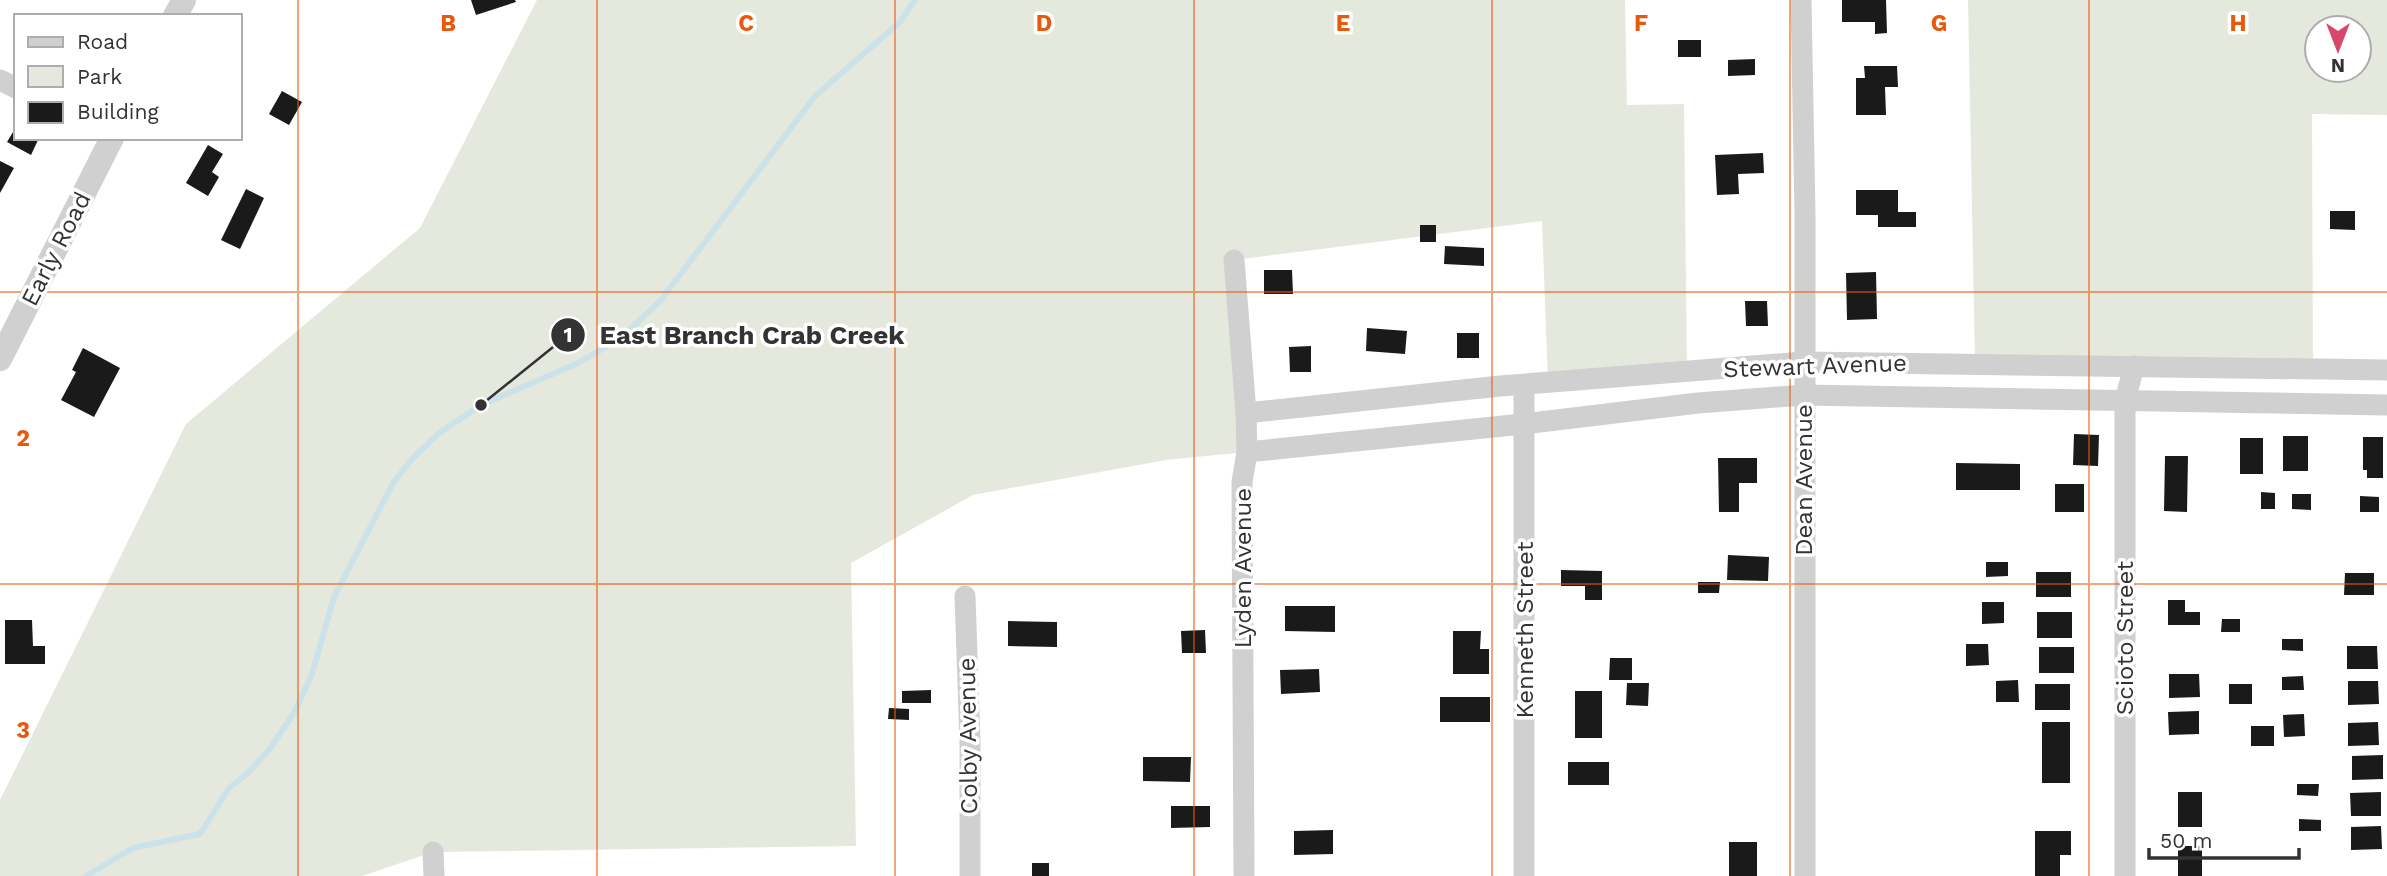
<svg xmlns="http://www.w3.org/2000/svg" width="2387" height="876" viewBox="0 0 2387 876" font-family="'Work Sans',sans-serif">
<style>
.green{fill:#e5e9dd;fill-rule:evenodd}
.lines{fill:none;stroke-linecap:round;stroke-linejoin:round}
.stream{stroke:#cbe2e8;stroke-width:6}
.building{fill:#1a1a1a}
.minor{stroke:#d0d0d0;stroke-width:21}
.tertiary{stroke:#d0d0d0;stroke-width:24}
.grid{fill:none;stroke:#e8590c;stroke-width:2;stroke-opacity:0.55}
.labels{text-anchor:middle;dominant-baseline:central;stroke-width:7;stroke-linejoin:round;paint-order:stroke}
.street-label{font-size:24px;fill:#333;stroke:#fff}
.grid-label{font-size:23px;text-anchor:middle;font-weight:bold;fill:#e8590c;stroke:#fff;stroke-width:7;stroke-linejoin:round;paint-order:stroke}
.leader{fill:none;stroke:#333;stroke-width:2.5}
.callout-dot{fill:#333;stroke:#fff;stroke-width:2.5}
.mark-label{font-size:21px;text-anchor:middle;font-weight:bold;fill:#fff}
.callout-label{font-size:26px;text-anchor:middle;font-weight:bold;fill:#333;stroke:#fff;stroke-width:7;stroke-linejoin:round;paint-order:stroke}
</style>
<rect width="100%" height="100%" fill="#fff"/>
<g class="green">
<polygon points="537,0 1625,0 1627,105 1684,104 1687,371 1548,383 1542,221 1235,260 1247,452 1166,460 973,495 851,563 856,846 433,852 362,876 0,876 0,800 186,424 420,228"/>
<path d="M1968 0H2387V115L2312 114 2313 369 1975 364ZM2317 28H2359V70H2317Z"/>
</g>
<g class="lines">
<polyline class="stream" points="86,876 133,848 200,834 229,788 247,774 269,750 295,711 312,674 334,597 393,483 412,459 439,433 481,405 576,364 620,339 661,300 815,96 900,22 915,0"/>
</g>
<g class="building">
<polygon points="471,0 515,0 516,2 476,15"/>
<polygon points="1842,0 1886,0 1887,33 1875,34 1875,22 1842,22"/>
<rect x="1678" y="40" width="23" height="17"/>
<polygon points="1755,59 1755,75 1728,76 1728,60"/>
<polygon points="1864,66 1897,66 1898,87 1885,87 1886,115 1856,115 1856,78 1865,78"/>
<polygon points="282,91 302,102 289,125 269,114"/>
<polygon points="16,127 16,138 39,138 31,155 7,142"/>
<polygon points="208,145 223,154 212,172 219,177 208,196 186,183"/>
<polygon points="1763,153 1764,173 1738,174 1739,194 1717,195 1715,155"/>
<polygon points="0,161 14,168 0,193"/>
<polygon points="246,189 264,198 240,249 221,240"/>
<polygon points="1856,190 1898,190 1898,212 1916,212 1916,227 1878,227 1878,215 1856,215"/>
<polygon points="2330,211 2355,211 2355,230 2330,229"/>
<rect x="1420" y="225" width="16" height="17"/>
<polygon points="1445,246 1484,248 1484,266 1444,264"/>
<polygon points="1264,270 1292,270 1293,294 1264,294"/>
<polygon points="1876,272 1877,319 1847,320 1846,273"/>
<polygon points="1745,301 1767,301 1768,326 1746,326"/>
<polygon points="1367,328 1407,331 1405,354 1366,351"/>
<rect x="1457" y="333" width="22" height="25"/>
<polygon points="1311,346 1311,372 1290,372 1289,347"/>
<polygon points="83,348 120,368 94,417 61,400 76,372 72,370"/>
<polygon points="2074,434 2099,435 2098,466 2073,465"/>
<rect x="2283" y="436" width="25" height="35"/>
<polygon points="2363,437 2383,437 2383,478 2367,478 2367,470 2363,470"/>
<rect x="2240" y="438" width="23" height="36"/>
<polygon points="2165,456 2188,456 2187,512 2164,511"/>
<polygon points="1718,458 1757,458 1757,483 1739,483 1739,512 1719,512"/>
<polygon points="1956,463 2020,464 2020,490 1956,490"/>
<rect x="2055" y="484" width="29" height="28"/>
<polygon points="2261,492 2275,493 2275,509 2261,509"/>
<polygon points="2292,494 2311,494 2311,510 2292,509"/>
<polygon points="2360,496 2379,497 2379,512 2360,512"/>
<polygon points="1728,555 1769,557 1768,581 1727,580"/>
<polygon points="1986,562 2008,562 2008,576 1986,577"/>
<polygon points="1561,570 1602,571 1602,600 1585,600 1585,586 1561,586"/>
<rect x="2036" y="572" width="35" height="25"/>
<polygon points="2345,573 2374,573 2374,595 2344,595"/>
<polygon points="1698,582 1720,582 1719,593 1698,593"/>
<polygon points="2168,600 2185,600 2185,612 2200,612 2200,625 2168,625"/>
<polygon points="1982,602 2004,602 2004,623 1982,624"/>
<polygon points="1285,606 1335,606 1335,632 1285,631"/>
<rect x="2037" y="612" width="35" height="26"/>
<polygon points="2222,619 2240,619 2240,632 2221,632"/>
<polygon points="5,620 32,620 33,646 45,646 45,664 5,664"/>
<polygon points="1008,621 1057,622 1057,647 1008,646"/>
<polygon points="1205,630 1206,653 1182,653 1181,631"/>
<polygon points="1453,631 1481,631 1480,649 1489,649 1489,674 1453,674"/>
<polygon points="2282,639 2303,639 2303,651 2282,650"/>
<polygon points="1966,644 1988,644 1989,665 1966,666"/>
<polygon points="2347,646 2377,646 2378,669 2347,669"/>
<rect x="2039" y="647" width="35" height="26"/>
<polygon points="1610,658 1632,658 1632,680 1609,680"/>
<polygon points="1319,669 1320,692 1281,694 1280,670"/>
<polygon points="2169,674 2199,674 2200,697 2169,698"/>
<polygon points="2303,676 2304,690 2282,690 2282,677"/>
<polygon points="2018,680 2019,702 1996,702 1996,681"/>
<polygon points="2348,681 2378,681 2379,704 2348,705"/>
<polygon points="1627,683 1649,683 1648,706 1626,705"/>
<rect x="2035" y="684" width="35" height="26"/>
<rect x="2229" y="684" width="23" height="20"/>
<polygon points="931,690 931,703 902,703 902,691"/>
<rect x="1575" y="691" width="27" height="47"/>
<rect x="1440" y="697" width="50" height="25"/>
<polygon points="889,708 909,709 909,720 888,719"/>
<polygon points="2199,711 2199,734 2169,735 2168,712"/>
<polygon points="2304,714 2305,736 2284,737 2283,715"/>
<rect x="2042" y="722" width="28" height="61"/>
<polygon points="2378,722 2379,745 2348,746 2348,723"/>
<rect x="2251" y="726" width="23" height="20"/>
<polygon points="2383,755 2383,779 2352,780 2352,756"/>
<polygon points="1143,757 1191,757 1190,782 1143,781"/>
<rect x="1568" y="762" width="41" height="23"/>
<polygon points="2297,784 2319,784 2318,796 2297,795"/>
<rect x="2178" y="792" width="24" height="35"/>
<polygon points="2381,792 2381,816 2351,816 2350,793"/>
<polygon points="1171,806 1210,806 1210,827 1171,828"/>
<polygon points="2299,819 2321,820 2321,831 2299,831"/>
<polygon points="2381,826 2382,849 2351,850 2351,827"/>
<polygon points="1333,830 1333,854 1294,855 1294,831"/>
<polygon points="2035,831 2071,831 2071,855 2060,855 2060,876 2035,876"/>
<rect x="1729" y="842" width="28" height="34"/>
<rect x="2178" y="846" width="24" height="30"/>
<rect x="1032" y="863" width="17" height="13"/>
</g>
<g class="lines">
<g class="minor">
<polyline points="1801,0 1805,215 1805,876"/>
<polyline points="0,80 16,88"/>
<polyline points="1234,260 1246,413 1247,452 1242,482 1244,876"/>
<polyline points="1524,385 1524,876"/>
<polyline points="1246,413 1500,386 1804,362 2387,370"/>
<polyline points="1247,452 1523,424 1698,403 1804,395 2387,405"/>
<polyline points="965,596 970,742 970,876"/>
<polyline points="433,852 434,876"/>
<polyline points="2125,876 2125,401 2134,366"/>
</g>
<g class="tertiary">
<polyline points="175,16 184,0"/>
<polyline points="0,359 112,138"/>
</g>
</g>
<path class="grid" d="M298 0V876M597 0V876M895 0V876M1194 0V876M1492 0V876M1790 0V876M2089 0V876M0 292H2387M0 584H2387"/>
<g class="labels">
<g class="street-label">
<text transform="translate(56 249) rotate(-63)">Early Road</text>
<text transform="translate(1815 366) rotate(-2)">Stewart Avenue</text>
<text transform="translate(1804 480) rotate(-90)">Dean Avenue</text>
<text transform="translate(1243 568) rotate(-90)">Lyden Avenue</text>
<text transform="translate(1525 630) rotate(-90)">Kenneth Street</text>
<text transform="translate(2125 638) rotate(-90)">Scioto Street</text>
<text transform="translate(968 736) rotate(-91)">Colby Avenue</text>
</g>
</g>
<g class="grid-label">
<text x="448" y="31">B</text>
<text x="746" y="31">C</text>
<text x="1044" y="31">D</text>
<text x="1343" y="31">E</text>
<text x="1641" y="31">F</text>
<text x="1939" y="31">G</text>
<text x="2238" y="31">H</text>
<text x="23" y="446">2</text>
<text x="23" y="738">3</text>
</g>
<path class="leader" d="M481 405L568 335"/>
<g class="callout-dot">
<circle cx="481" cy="405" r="7"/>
<circle cx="568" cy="335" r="18"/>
</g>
<g class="mark-label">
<text x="568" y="342">1</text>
</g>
<g class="callout-label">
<text x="752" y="344">East Branch Crab Creek</text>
</g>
<rect x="14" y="14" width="228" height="126" fill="#ffffff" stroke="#adadad" stroke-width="2"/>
<rect x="28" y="37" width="35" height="10" fill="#d0d0d0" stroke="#adadad" stroke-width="2"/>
<text x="77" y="49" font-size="21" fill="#333333">Road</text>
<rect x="28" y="66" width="35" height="21" fill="#e5e9dd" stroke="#adadad" stroke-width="2"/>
<text x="77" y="84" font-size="21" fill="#333333">Park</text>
<rect x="28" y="102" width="35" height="21" fill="#1a1a1a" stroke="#adadad" stroke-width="2"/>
<text x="77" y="119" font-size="21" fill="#333333">Building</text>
<g transform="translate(2338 49) rotate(180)"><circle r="33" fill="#ffffff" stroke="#adadad" stroke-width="2"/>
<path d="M0-5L12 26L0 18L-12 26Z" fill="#d9466c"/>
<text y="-10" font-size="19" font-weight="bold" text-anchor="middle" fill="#333333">N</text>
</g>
<path d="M2149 848v10h150v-10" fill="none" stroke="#333333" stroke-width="3.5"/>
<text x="2160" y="848" font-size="21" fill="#333333" stroke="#ffffff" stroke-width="5" paint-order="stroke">50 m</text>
</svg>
